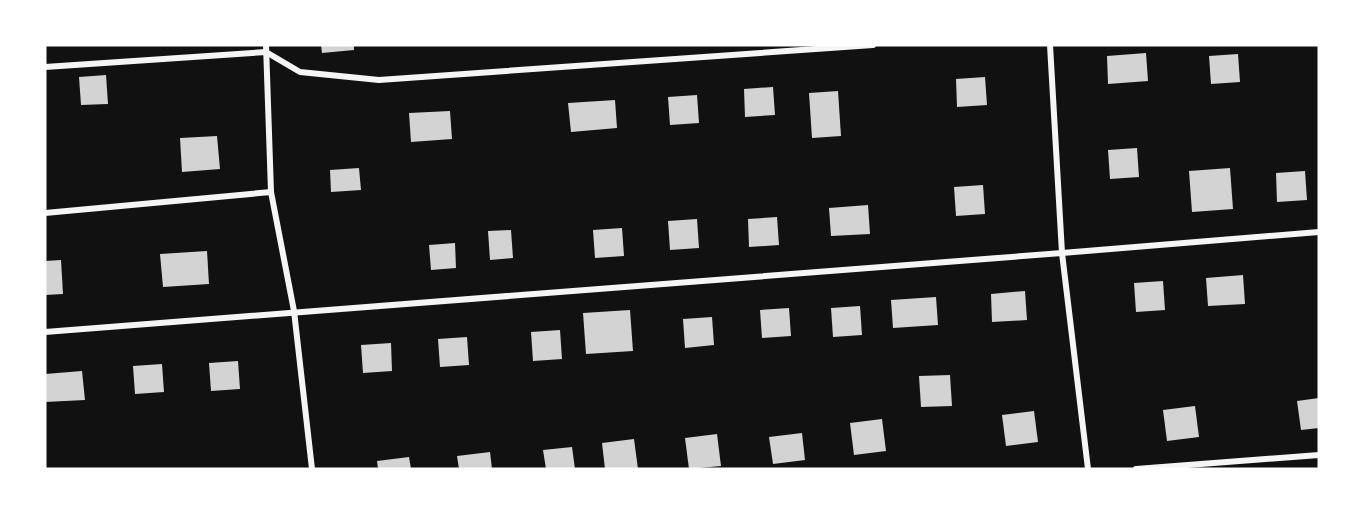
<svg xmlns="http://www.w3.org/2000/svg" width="1364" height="514" viewBox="0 0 1364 514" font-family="'Nunito Sans',sans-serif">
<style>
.building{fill:#d3d3d3}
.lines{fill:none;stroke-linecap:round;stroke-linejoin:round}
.minor{stroke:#f5f5f5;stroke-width:6}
</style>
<rect width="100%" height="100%" fill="#111"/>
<g class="building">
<polygon points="321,45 354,45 354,50 322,53"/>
<polygon points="1146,53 1148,81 1108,84 1107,56"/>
<polygon points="1238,54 1240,82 1211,84 1209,56"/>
<polygon points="106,75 108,104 81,105 79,77"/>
<polygon points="985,77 987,105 957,107 956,79"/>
<polygon points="773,87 775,115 745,117 744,89"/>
<polygon points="838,91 841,136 812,138 809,93"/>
<polygon points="697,95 699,123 670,125 668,97"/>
<polygon points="615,100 617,128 571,132 568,103"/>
<polygon points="450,111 452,139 411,142 409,113"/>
<polygon points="217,136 220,169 182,172 180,138"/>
<polygon points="1137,148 1139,177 1110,179 1108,150"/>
<polygon points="359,168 361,190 331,192 330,170"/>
<polygon points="1230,168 1233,209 1192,212 1189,171"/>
<polygon points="1305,171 1307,200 1277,202 1276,173"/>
<polygon points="983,185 985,214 956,216 954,187"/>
<polygon points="868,205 870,234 831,236 829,208"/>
<polygon points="777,217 779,245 749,247 748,219"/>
<polygon points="697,219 699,248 670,250 668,221"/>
<polygon points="622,228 624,256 595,258 593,230"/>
<polygon points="511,230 513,258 490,260 488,231"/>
<polygon points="455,243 456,268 431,270 429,245"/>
<polygon points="207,251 209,284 163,287 160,254"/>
<polygon points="61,260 63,294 45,295 45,261"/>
<polygon points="1243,275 1245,304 1208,306 1206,278"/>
<polygon points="1163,281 1165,310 1136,312 1134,283"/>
<polygon points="1025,291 1027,320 992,322 991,294"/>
<polygon points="936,297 938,325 893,328 891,300"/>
<polygon points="860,306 862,335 833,337 831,308"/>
<polygon points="789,308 791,336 762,338 760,310"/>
<polygon points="630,310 633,351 586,354 583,313"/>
<polygon points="712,317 714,345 685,348 683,319"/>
<polygon points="560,330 562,359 533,361 531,332"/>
<polygon points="467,337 469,365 440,367 438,339"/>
<polygon points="391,343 392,371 363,373 361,345"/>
<polygon points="238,361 240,389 211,391 209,363"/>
<polygon points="162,364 164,392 135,394 133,366"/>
<polygon points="82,371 85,400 45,402 45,374"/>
<polygon points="950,375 952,406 921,407 919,376"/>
<polygon points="1319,398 1319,428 1301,430 1297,401"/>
<polygon points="1195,406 1199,437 1167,441 1163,410"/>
<polygon points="1034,411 1038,442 1006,446 1002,415"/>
<polygon points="882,419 886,451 854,455 850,423"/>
<polygon points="802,433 805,460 773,464 769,437"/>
<polygon points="717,434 721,466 689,469 685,438"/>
<polygon points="634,439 638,469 605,469 602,443"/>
<polygon points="572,447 575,469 546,469 543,450"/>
<polygon points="490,452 492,469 459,469 457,456"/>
<polygon points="409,457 411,469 378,469 377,461"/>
</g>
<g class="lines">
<g class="minor">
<polyline points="266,45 271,192 294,311 312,469"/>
<polyline points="1050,45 1062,253 1088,469"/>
<polyline points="45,67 266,52 300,72 379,80 873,45"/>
<polyline points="45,213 271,192"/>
<polyline points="45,332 1062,253 1319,232"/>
<polyline points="1136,469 1319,455"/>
</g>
</g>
<rect width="1364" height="514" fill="none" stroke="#ffffff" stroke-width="93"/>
</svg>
